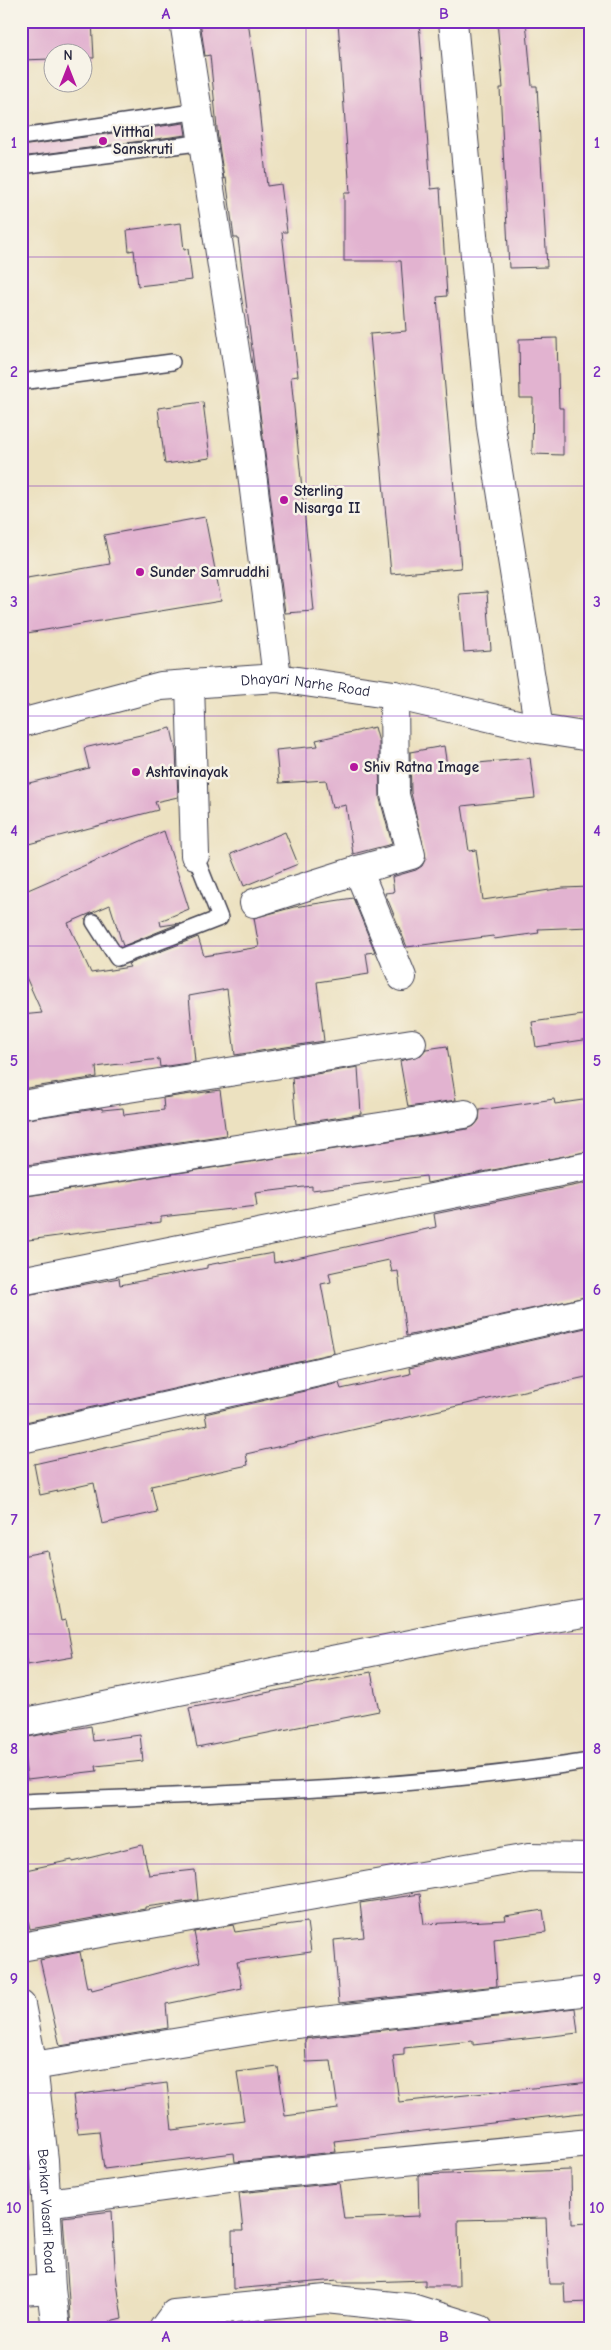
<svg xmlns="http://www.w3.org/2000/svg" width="611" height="2350" viewBox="0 0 611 2350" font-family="'Comic Neue',sans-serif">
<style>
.building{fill:#e2b3d0}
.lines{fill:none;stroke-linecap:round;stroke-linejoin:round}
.service-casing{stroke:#403f4f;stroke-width:18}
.minor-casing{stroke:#403f4f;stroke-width:30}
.tertiary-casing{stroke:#403f4f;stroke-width:30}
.service{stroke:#fff;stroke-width:15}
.minor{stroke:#fff;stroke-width:28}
.tertiary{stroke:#fff;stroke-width:28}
.grid{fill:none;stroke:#7b2cbf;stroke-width:1;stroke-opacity:0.55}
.poi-dot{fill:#b5179e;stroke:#f7f3e8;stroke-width:2}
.labels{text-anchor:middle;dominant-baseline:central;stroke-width:5;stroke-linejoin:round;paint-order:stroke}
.poi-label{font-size:15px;font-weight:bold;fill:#22223b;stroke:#f7f3e8;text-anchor:start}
.street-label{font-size:15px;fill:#22223b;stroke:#f7f3e8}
.neatline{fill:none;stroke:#7b2cbf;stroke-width:2}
.grid-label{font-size:16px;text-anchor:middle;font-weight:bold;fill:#7b2cbf}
</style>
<rect width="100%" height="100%" fill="#f7f3e8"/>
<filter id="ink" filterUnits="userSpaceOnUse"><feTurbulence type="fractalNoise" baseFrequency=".02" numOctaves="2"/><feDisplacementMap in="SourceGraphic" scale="10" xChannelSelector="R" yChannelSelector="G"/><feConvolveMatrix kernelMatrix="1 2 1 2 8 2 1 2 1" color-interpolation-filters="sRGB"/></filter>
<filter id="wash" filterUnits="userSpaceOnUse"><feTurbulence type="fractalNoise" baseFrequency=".0096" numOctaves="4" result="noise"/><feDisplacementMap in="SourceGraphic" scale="20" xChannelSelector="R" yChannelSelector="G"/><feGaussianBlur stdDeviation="1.12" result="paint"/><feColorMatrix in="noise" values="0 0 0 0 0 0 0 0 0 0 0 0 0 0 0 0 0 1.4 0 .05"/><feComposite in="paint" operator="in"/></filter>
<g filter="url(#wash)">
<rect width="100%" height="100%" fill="#ece1c0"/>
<g id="blocks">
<g class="building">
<polygon points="21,21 92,21 94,58 82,58 82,52 52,52 52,59 21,60"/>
<polygon points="200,21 248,21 256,79 267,186 281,184 287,232 282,232 298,376 291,377 314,611 285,613 238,238 234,238 226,178 224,179 218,139 210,55 205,56"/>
<polygon points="338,21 419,21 431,189 440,188 447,296 437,297 461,568 391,574 370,334 406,331 401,261 344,261 344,193 350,193"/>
<polygon points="497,21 526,21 532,86 537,86 547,267 509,268 500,88 503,88"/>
<polygon points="184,123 186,135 21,157 21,146"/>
<polygon points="181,223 184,250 188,249 192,280 138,286 134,250 129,251 127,230"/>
<polygon points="557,338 559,408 563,408 563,455 532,454 533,398 520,398 519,339"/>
<polygon points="203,402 210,458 165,464 158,408"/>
<polygon points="205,517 221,601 21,634 21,579 110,564 104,535"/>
<polygon points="487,592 491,650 464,652 459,594"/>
<polygon points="375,727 379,742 380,799 392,844 353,854 346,805 332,808 326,780 279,783 276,750 318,746 316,740"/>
<polygon points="171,728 176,751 178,797 155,802 158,810 21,846 21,785 89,768 84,748"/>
<polygon points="444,746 447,766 530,758 535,798 462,806 469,851 476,850 483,900 563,888 590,887 590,927 538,929 539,933 494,939 493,936 407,947 385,893 394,892 392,877 416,870 422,866 426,858 411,793 410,752"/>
<polygon points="164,831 189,909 160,921 161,926 180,923 123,946 110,905 68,923 91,973 130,967 128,964 198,937 204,956 259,947 254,918 294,907 353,898 375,952 366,953 369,974 317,982 324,1041 235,1055 227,989 189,996 195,1062 160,1067 159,1059 96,1067 97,1077 21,1089 21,1015 42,1013 21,966 21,893"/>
<polygon points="285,832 298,864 244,886 231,854"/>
<polygon points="590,1014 590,1039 536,1047 532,1022"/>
<polygon points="447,1046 456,1100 408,1107 400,1061 421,1055 426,1049"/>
<polygon points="358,1067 361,1114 296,1124 292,1078"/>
<polygon points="220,1090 226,1135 21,1166 21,1120 102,1108 102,1110 123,1108 124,1115 164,1110 163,1098"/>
<polygon points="554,1099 555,1104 590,1099 590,1151 427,1183 426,1176 312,1190 312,1186 255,1193 257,1206 161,1217 161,1222 21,1241 21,1197 467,1129 474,1126 479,1120 480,1110"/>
<polygon points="587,1183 590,1200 590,1296 406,1336 398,1271 392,1272 389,1260 329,1273 331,1282 321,1284 334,1353 21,1423 21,1296 119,1278 120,1285 207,1268 207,1265 273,1253 274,1263 436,1227 434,1214"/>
<polygon points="590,1327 590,1376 246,1454 248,1465 151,1486 157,1512 102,1524 94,1483 40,1495 34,1464 207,1425 205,1414 339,1383 341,1389 410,1374 409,1368"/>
<polygon points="48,1551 61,1621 66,1620 73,1657 27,1665 21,1634 21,1556"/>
<polygon points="371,1672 379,1711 197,1747 189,1708"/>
<polygon points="91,1726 93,1741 140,1735 143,1761 96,1766 97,1771 27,1779 22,1738"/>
<polygon points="142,1845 149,1875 195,1870 198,1900 145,1907 145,1909 30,1929 21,1888 21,1871 72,1860 72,1862"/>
<polygon points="420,1894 424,1924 506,1920 505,1916 543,1910 546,1932 494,1939 497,1986 339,2003 334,1940 364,1937 360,1903"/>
<polygon points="307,1922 311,1952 237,1962 242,1988 166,2004 168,2028 60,2046 40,1960 80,1952 87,1988 91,1987 92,1990 200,1962 194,1932 233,1925 235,1932"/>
<polygon points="575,2008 578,2033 473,2045 473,2041 404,2048 404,2055 393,2056 399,2102 590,2082 590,2112 334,2141 336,2152 235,2162 234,2153 104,2169 99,2131 78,2133 73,2095 167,2083 172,2130 244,2121 237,2072 278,2067 285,2116 338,2109 331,2061 306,2062 305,2039"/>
<polygon points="571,2170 572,2224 590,2223 590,2302 565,2303 564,2284 549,2284 546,2218 458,2220 459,2286 425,2286 425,2280 367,2282 338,2282 338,2280 233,2289 232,2231 243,2231 239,2193 339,2183 344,2219 419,2216 418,2175"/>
<polygon points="112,2211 115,2267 122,2319 81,2329 71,2329 63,2217"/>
</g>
</g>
</g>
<g filter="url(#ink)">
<use href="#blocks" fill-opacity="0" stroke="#403f4f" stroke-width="1"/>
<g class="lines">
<defs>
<g id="service">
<polyline points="21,137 200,111"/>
<polyline points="21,166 205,142"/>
<polyline points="21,382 172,362"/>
<polyline points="94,922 117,958 220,918 195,855"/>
<path d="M21 1802C211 1794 402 1791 590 1761"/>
</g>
<g id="minor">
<polyline points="184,21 244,408 277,678"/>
<polyline points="453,21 491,427 539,729"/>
<polyline points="190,684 195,855"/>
<polyline points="394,695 395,795 411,855 358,870 402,977"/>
<polyline points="254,903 358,870"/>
<polyline points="21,1105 412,1043"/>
<polyline points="21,1182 465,1114"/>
<polyline points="21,1281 590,1166"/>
<polyline points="21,1439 590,1311"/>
<polyline points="21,1723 460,1634 590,1612"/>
<polyline points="21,1947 529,1857 590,1858"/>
<polyline points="21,2068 278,2026 590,1991"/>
<polyline points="47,2203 230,2178 590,2143"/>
<polyline points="21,2291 51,2289"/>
<polyline points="163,2329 174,2314 326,2299 412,2308 479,2329"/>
</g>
<g id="tertiary">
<path id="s1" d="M21 723 161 686 277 678 394 695 539 729 590 737"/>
<path id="s2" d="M21 2005 33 2066 44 2160 51 2289 56 2329"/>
</g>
</defs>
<use href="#service" class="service-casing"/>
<use href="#minor" class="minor-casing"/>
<use href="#tertiary" class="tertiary-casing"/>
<use href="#service" class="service"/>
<use href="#minor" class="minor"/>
<use href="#tertiary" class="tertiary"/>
</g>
</g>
<path class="grid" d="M306 21V2329M21 257H590M21 486H590M21 716H590M21 946H590M21 1175H590M21 1404H590M21 1634H590M21 1864H590M21 2093H590"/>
<g class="poi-dot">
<circle cx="103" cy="141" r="5"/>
<circle cx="284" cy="500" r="5"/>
<circle cx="140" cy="572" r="5"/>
<circle cx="354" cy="767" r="5"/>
<circle cx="136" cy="772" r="5"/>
</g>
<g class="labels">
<g class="poi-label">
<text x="113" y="132">Vitthal<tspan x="113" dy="17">Sanskruti</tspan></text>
<text x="294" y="491">Sterling<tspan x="294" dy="17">Nisarga II</tspan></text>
<text x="150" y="572">Sunder Samruddhi</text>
<text x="364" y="767">Shiv Ratna Image</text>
<text x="146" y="772">Ashtavinayak</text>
</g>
<g class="street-label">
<text stroke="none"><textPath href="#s1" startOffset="290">Dhayari Narhe Road</textPath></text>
<text stroke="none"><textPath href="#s2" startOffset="208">Benkar Vasati Road</textPath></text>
</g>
</g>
<rect width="611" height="2350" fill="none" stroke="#f7f3e8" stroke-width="55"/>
<g transform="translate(68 68)"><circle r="24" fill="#f7f3e8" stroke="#a29fa3"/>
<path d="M0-4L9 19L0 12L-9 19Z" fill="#b5179e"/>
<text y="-8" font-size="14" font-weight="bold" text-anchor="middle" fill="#22223b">N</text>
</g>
<rect x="28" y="28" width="556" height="2294" class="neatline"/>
<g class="grid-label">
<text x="166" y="19">A</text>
<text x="444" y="19">B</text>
<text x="14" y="148">1</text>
<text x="597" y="148">1</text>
<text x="14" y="377">2</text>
<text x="597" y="377">2</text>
<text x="14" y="607">3</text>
<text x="597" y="607">3</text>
<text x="14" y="836">4</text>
<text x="597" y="836">4</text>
<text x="14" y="1066">5</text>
<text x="597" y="1066">5</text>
<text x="14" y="1295">6</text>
<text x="597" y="1295">6</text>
<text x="14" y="1525">7</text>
<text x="597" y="1525">7</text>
<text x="14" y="1754">8</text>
<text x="597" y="1754">8</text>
<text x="14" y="1984">9</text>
<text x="597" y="1984">9</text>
<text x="14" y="2213">10</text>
<text x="597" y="2213">10</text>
<text x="166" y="2342">A</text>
<text x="444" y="2342">B</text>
</g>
</svg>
